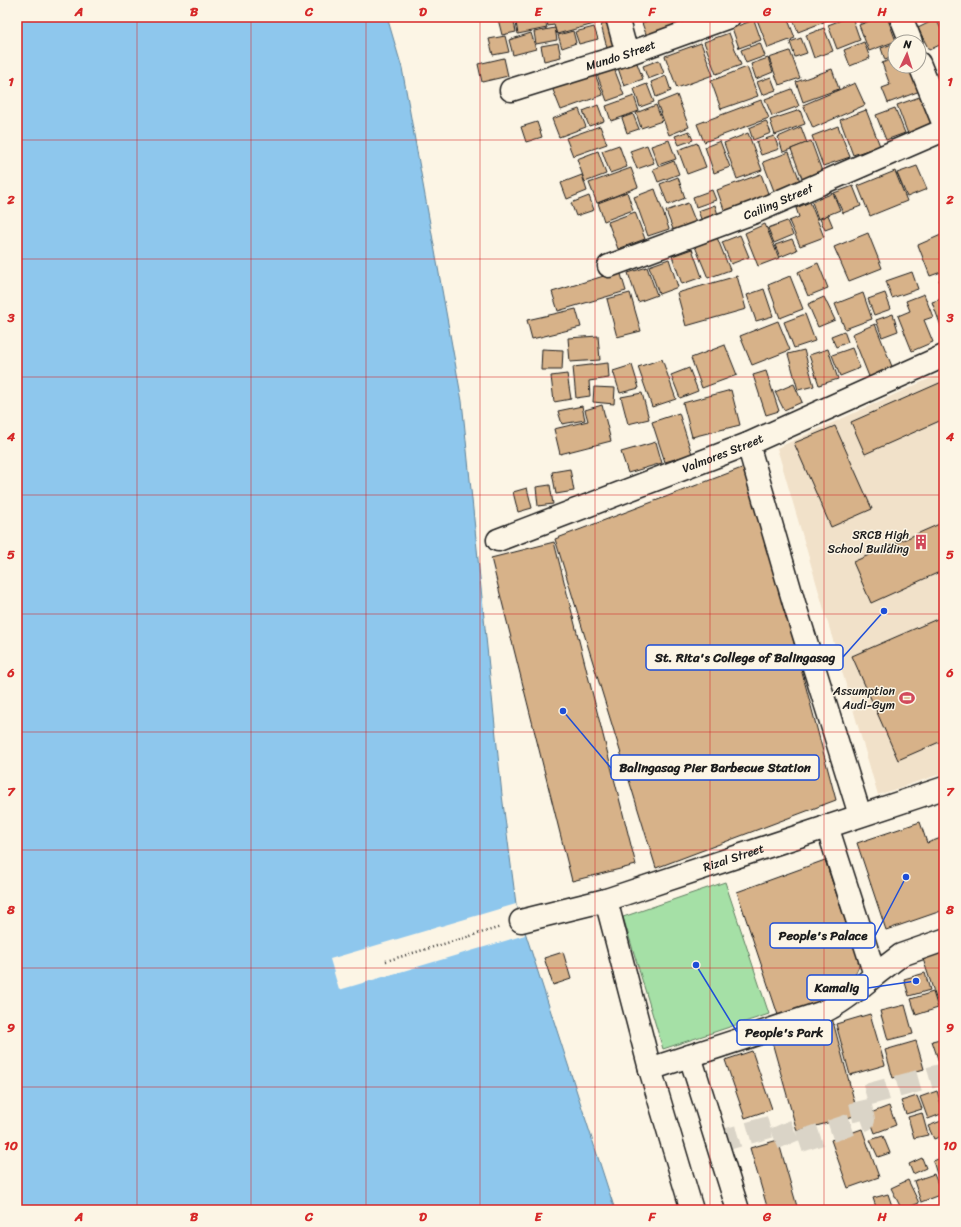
<svg xmlns="http://www.w3.org/2000/svg" width="961" height="1227" viewBox="0 0 961 1227" font-family="Sriracha,sans-serif">
<style>
.built{fill:#f1e1c9}
.green{fill:#a5e0a6;stroke:#607e61}
.water{fill:#8ec7ed;stroke:#608399}
.pier{fill:#fcf5e5}
.building{fill:#d7b289;stroke:#1c1c1c}
.lines{fill:none;stroke-linecap:round;stroke-linejoin:round}
.minor-tunnel{stroke:#dad4c7;stroke-width:22;stroke-dasharray:22 11;stroke-linecap:butt}
.minor-casing{stroke:#1c1c1c;stroke-width:25}
.path{stroke:#1c1c1c;stroke-width:2.5;stroke-dasharray:1 3;stroke-linecap:butt}
.minor{stroke:#fcf5e5;stroke-width:22}
.grid{fill:none;stroke:#d62828;stroke-width:1;stroke-opacity:0.55}
.labels{text-anchor:middle;dominant-baseline:central;stroke-width:3;stroke-linejoin:round;paint-order:stroke}
.street-label{font-size:12px;fill:#1c1c1c;stroke:#fcf5e5}
.poi-label{font-size:12px;fill:#1c1c1c;stroke:#fcf5e5;text-anchor:end}
.leader{fill:none;stroke:#1d4ed8;stroke-width:1.5}
.callout-dot{fill:#1d4ed8;stroke:#fcf5e5;stroke-width:1.5}
.callout{fill:#fcf5e5;stroke:#1d4ed8;stroke-width:1.5}
.callout-label{font-size:13px;text-anchor:middle;font-weight:bold;fill:#1c1c1c}
.neatline{fill:none;stroke:#d62828;stroke-width:1.5}
.grid-label{font-size:13px;text-anchor:middle;font-weight:bold;fill:#d62828}
</style>
<rect width="100%" height="100%" fill="#fcf5e5"/>
<filter id="ink" filterUnits="userSpaceOnUse"><feTurbulence type="fractalNoise" baseFrequency=".025" numOctaves="2"/><feDisplacementMap in="SourceGraphic" scale="8" xChannelSelector="R" yChannelSelector="G"/><feConvolveMatrix kernelMatrix="1 2 1 2 8 2 1 2 1" color-interpolation-filters="sRGB"/></filter>
<g filter="url(#ink)">
<polygon class="built" points="944,372 944,773 878,795 777,448"/>
<polygon class="green" points="725,882 769,1014 663,1049 623,917"/>
<polygon class="water" points="17,17 387,17 402,68 462,401 502,795 516,904 615,1210 17,1210"/>
<polygon class="pier" points="516,904 525,935 339,990 330,959"/>
<g class="building">
<polygon points="468,17 486,17 486,18 469,21"/>
<polygon points="506,17 513,17 516,32 502,35 498,19"/>
<polygon points="515,17 544,17 547,28 518,34"/>
<polygon points="546,17 597,17 598,23 557,34 554,25 548,26"/>
<polygon points="600,17 614,17 615,19 601,23"/>
<polygon points="639,17 649,17 640,20"/>
<polygon points="658,17 675,17 678,25 647,37 642,23"/>
<polygon points="678,17 695,17 681,23"/>
<polygon points="756,17 787,17 795,38 768,48"/>
<polygon points="792,17 822,17 824,22 798,32"/>
<polygon points="824,17 836,17 825,21"/>
<polygon points="849,17 852,17 860,40 837,49 828,25"/>
<polygon points="858,17 875,17 860,23"/>
<polygon points="880,17 887,17 896,41 869,51 859,25"/>
<polygon points="936,19 944,35 944,43 929,50 918,28"/>
<polygon points="944,19 944,28 940,21"/>
<polygon points="616,20 623,43 607,48 601,25"/>
<polygon points="754,20 761,40 739,48 732,28"/>
<polygon points="594,27 598,39 579,44 575,32"/>
<polygon points="555,28 557,40 536,44 534,32"/>
<polygon points="824,28 833,51 814,58 806,35"/>
<polygon points="573,31 576,43 562,48 558,35"/>
<polygon points="531,33 536,49 513,55 509,40"/>
<polygon points="729,33 741,65 716,74 704,42"/>
<polygon points="505,36 509,52 493,55 489,39"/>
<polygon points="801,38 807,53 795,57 790,42"/>
<polygon points="864,42 870,58 850,66 844,50"/>
<polygon points="558,43 561,57 544,61 541,46"/>
<polygon points="701,43 713,75 677,88 665,56"/>
<polygon points="760,43 765,56 746,63 741,50"/>
<polygon points="895,43 895,56 885,60 881,48"/>
<polygon points="790,51 800,78 779,85 769,58"/>
<polygon points="504,58 508,76 482,82 478,64"/>
<polygon points="635,58 643,79 624,86 617,65"/>
<polygon points="768,58 773,72 756,79 751,64"/>
<polygon points="895,58 895,66 911,66 920,91 888,103 882,88 890,85 882,63"/>
<polygon points="659,60 664,73 648,79 643,66"/>
<polygon points="612,63 624,95 607,101 595,69"/>
<polygon points="747,67 758,96 721,109 711,81"/>
<polygon points="593,69 603,95 561,110 551,85"/>
<polygon points="832,69 839,89 803,102 796,82"/>
<polygon points="666,76 671,91 656,97 651,82"/>
<polygon points="771,77 776,90 762,95 757,82"/>
<polygon points="855,83 865,105 813,128 803,105"/>
<polygon points="647,84 654,102 640,107 634,89"/>
<polygon points="792,89 799,106 772,116 765,99"/>
<polygon points="677,95 689,127 669,135 657,103"/>
<polygon points="925,95 936,124 908,134 897,105"/>
<polygon points="634,96 639,111 611,121 606,106"/>
<polygon points="761,100 769,118 704,142 697,124"/>
<polygon points="598,105 604,121 589,126 583,111"/>
<polygon points="656,105 662,121 641,128 636,113"/>
<polygon points="895,108 905,133 886,140 876,115"/>
<polygon points="579,109 586,127 559,137 552,119"/>
<polygon points="800,110 805,124 775,135 770,120"/>
<polygon points="866,110 880,146 853,155 840,120"/>
<polygon points="633,114 639,129 627,133 622,118"/>
<polygon points="766,121 771,133 753,140 749,128"/>
<polygon points="537,122 542,137 526,142 521,127"/>
<polygon points="600,126 607,144 573,156 566,138"/>
<polygon points="838,126 850,157 823,166 812,136"/>
<polygon points="801,127 807,143 783,152 778,137"/>
<polygon points="689,131 693,140 679,145 675,136"/>
<polygon points="748,133 762,170 737,179 724,143"/>
<polygon points="774,136 779,149 761,155 756,142"/>
<polygon points="669,140 676,159 658,165 651,146"/>
<polygon points="720,141 730,167 714,173 705,147"/>
<polygon points="811,141 823,174 803,181 791,149"/>
<polygon points="697,143 706,167 687,174 678,150"/>
<polygon points="619,145 627,167 610,173 602,151"/>
<polygon points="647,145 654,163 637,169 630,151"/>
<polygon points="598,151 606,174 585,182 577,159"/>
<polygon points="789,152 800,181 774,191 763,162"/>
<polygon points="674,161 679,174 658,182 653,169"/>
<polygon points="917,166 927,189 907,197 897,173"/>
<polygon points="631,168 638,187 597,203 589,183"/>
<polygon points="895,171 907,201 870,216 858,186"/>
<polygon points="761,174 770,199 726,215 717,190"/>
<polygon points="582,175 587,191 567,199 561,183"/>
<polygon points="678,177 685,198 668,205 660,184"/>
<polygon points="853,186 861,206 843,213 834,193"/>
<polygon points="655,189 669,229 648,236 634,197"/>
<polygon points="712,190 716,200 696,207 693,197"/>
<polygon points="627,192 633,210 604,221 598,203"/>
<polygon points="833,193 840,210 818,219 812,202"/>
<polygon points="589,196 594,210 576,216 571,203"/>
<polygon points="810,202 824,237 800,246 789,221 799,217 796,208"/>
<polygon points="688,203 698,228 676,237 666,211"/>
<polygon points="715,205 719,218 703,224 698,211"/>
<polygon points="635,212 645,239 618,249 608,222"/>
<polygon points="828,215 833,227 825,230 820,219"/>
<polygon points="787,221 793,235 774,243 768,228"/>
<polygon points="765,224 779,258 758,266 745,233"/>
<polygon points="868,233 882,268 849,281 834,247"/>
<polygon points="716,235 730,270 708,278 694,244"/>
<polygon points="740,235 749,257 731,264 722,242"/>
<polygon points="941,235 944,243 944,271 930,276 918,245"/>
<polygon points="792,239 797,250 780,257 775,245"/>
<polygon points="692,249 702,277 682,284 672,256"/>
<polygon points="669,259 678,287 659,294 649,266"/>
<polygon points="818,263 828,288 808,296 798,272"/>
<polygon points="647,267 657,295 638,302 628,273"/>
<polygon points="620,271 626,291 558,311 552,292"/>
<polygon points="912,272 918,289 892,298 886,281"/>
<polygon points="737,276 746,309 686,326 677,293"/>
<polygon points="790,276 803,309 780,318 768,285"/>
<polygon points="944,277 944,290 939,280"/>
<polygon points="764,289 773,316 756,321 747,295"/>
<polygon points="630,293 641,331 617,337 607,299"/>
<polygon points="863,293 872,319 845,329 835,304"/>
<polygon points="885,293 891,309 874,315 868,299"/>
<polygon points="924,294 933,317 924,320 933,342 912,351 898,316 910,311 906,301"/>
<polygon points="824,297 835,320 818,327 808,304"/>
<polygon points="944,298 944,334 932,302"/>
<polygon points="576,309 581,327 532,339 527,320"/>
<polygon points="805,314 815,341 794,348 784,322"/>
<polygon points="893,314 898,331 882,337 876,320"/>
<polygon points="778,321 790,350 752,365 740,336"/>
<polygon points="875,324 893,369 870,379 852,334"/>
<polygon points="844,331 848,342 836,347 831,336"/>
<polygon points="598,336 600,360 570,362 568,338"/>
<polygon points="725,345 737,375 702,388 691,358"/>
<polygon points="852,348 860,368 840,376 832,355"/>
<polygon points="542,349 563,350 562,370 541,370"/>
<polygon points="828,349 838,379 819,385 809,355"/>
<polygon points="804,350 814,386 798,390 788,354"/>
<polygon points="662,359 676,399 652,407 638,367"/>
<polygon points="608,363 609,378 589,381 590,396 576,398 573,367"/>
<polygon points="632,365 639,388 620,393 613,371"/>
<polygon points="689,368 698,391 680,398 671,375"/>
<polygon points="766,371 779,411 766,415 753,375"/>
<polygon points="567,374 571,399 554,402 551,376"/>
<polygon points="944,381 944,419 865,454 851,422"/>
<polygon points="794,384 802,402 784,410 775,392"/>
<polygon points="594,387 615,388 614,404 593,402"/>
<polygon points="731,390 740,425 692,437 683,403"/>
<polygon points="642,393 649,419 628,424 621,397"/>
<polygon points="602,405 611,441 560,454 554,429 588,421 585,410"/>
<polygon points="582,406 585,420 562,424 558,411"/>
<polygon points="679,413 692,454 665,462 652,422"/>
<polygon points="835,426 872,509 831,527 794,443"/>
<polygon points="656,442 662,463 628,473 621,452"/>
<polygon points="747,466 836,800 656,868 555,539"/>
<polygon points="570,469 574,491 556,494 552,472"/>
<polygon points="550,485 553,504 538,506 536,487"/>
<polygon points="527,488 532,508 518,512 513,492"/>
<polygon points="944,522 944,570 871,603 853,562"/>
<polygon points="554,542 636,865 572,881 491,558"/>
<polygon points="944,616 944,740 898,760 852,656"/>
<polygon points="920,822 927,843 944,837 944,910 886,930 857,843"/>
<polygon points="825,860 860,964 852,981 820,1008 779,1018 737,892"/>
<polygon points="563,952 571,979 553,985 544,958"/>
<polygon points="944,952 944,1022 923,959"/>
<polygon points="925,973 930,990 909,996 904,979"/>
<polygon points="933,992 938,1008 916,1015 911,999"/>
<polygon points="905,1005 913,1034 888,1040 880,1011"/>
<polygon points="870,1014 885,1065 850,1075 836,1024"/>
<polygon points="832,1018 858,1115 797,1131 770,1035"/>
<polygon points="944,1038 944,1064 940,1065 932,1041"/>
<polygon points="916,1041 924,1069 893,1078 885,1050"/>
<polygon points="752,1051 772,1109 745,1118 725,1060"/>
<polygon points="944,1090 944,1101 941,1091"/>
<polygon points="937,1091 944,1113 928,1119 920,1097"/>
<polygon points="917,1096 922,1109 906,1114 901,1101"/>
<polygon points="889,1106 896,1125 875,1133 868,1114"/>
<polygon points="922,1113 928,1135 914,1138 908,1117"/>
<polygon points="944,1120 944,1135 934,1139 928,1126"/>
<polygon points="862,1129 879,1177 848,1188 831,1140"/>
<polygon points="883,1136 890,1153 878,1157 870,1140"/>
<polygon points="778,1140 798,1210 768,1210 750,1148"/>
<polygon points="944,1157 944,1172 937,1174 933,1161"/>
<polygon points="922,1158 926,1168 913,1174 909,1164"/>
<polygon points="934,1174 942,1194 921,1202 914,1181"/>
<polygon points="908,1180 919,1203 902,1210 891,1188"/>
<polygon points="888,1194 893,1209 877,1210 873,1198"/>
<polygon points="944,1207 944,1210 934,1210"/>
</g>
<g class="lines">
<polyline class="minor-tunnel" points="717,1142 780,1124 789,1145 864,1120 859,1097 944,1074"/>
<defs>
<g id="minor">
<polyline points="617,17 627,54"/>
<polyline points="901,17 911,42"/>
<polyline points="919,63 944,125"/>
<path id="s1" d="M511 90 627 54 729 17"/>
<path id="s2" d="M609 266 755 212 944 130"/>
<polyline points="748,444 794,603 860,815"/>
<path id="s3" d="M498 540 748 444 944 356"/>
<polyline points="606,900 650,1069 692,1210"/>
<path id="s4" d="M521 921 606 900 944 788"/>
<polyline points="875,975 901,955 944,940"/>
<polyline points="690,1056 738,1210"/>
<path d="M650 1069 821 1013C842 1003 858 990 875 975L827 826"/>
</g>
</defs>
<use href="#minor" class="minor-casing"/>
<polyline class="path" points="386,961 501,927"/>
<use href="#minor" class="minor"/>
</g>
</g>
<path class="grid" d="M137 17V1210M251 17V1210M366 17V1210M480 17V1210M595 17V1210M710 17V1210M824 17V1210M17 140H944M17 259H944M17 377H944M17 495H944M17 614H944M17 732H944M17 850H944M17 968H944M17 1087H944"/>
<defs>
<symbol id="building-bare" viewBox="-9 -9 18 18"><path d="M-4-6H4V6H1V3H-1V6H-4ZM-2.5-4.3h1.7v1.8h-1.7ZM.8-4.3h1.7v1.8H.8ZM-2.5-1h1.7V.8h-1.7ZM.8-1h1.7V.8H.8Z" fill="#d1495b" stroke="#fcf5e5" stroke-width="2.5" paint-order="stroke"/></symbol>
<symbol id="stadium-bare" viewBox="-9 -9 18 18"><path d="M0-5a6.5 5 0 1 0 0 10a6.5 5 0 1 0 0-10ZM-3.5-1.8h7v3.6h-7Z" fill="#d1495b" stroke="#fcf5e5" stroke-width="2.5" paint-order="stroke"/></symbol>
</defs>
<g fill-rule="evenodd">
<use href="#building-bare" x="910" y="531" width="22" height="22"/>
<use href="#stadium-bare" x="896" y="687" width="22" height="22"/>
</g>
<g class="labels">
<g class="street-label">
<text stroke="none"><textPath href="#s1" startOffset="115">Mundo Street</textPath></text>
<text stroke="none"><textPath href="#s2" startOffset="181">Cailing Street</textPath></text>
<text stroke="none"><textPath href="#s3" startOffset="241">Valmores Street</textPath></text>
<text stroke="none"><textPath href="#s4" startOffset="222">Rizal Street</textPath></text>
</g>
<g class="poi-label">
<text x="909" y="535">SRCB High<tspan x="909" dy="14">School Building</tspan></text>
<text x="895" y="691">Assumption<tspan x="895" dy="14">Audi-Gym</tspan></text>
</g>
</g>
<path class="leader" d="M884 611L843 657M563 711L611 768M906 877L875 936M916 981L868 988M696 965L737 1032"/>
<g class="callout-dot">
<circle cx="884" cy="611" r="4"/>
<circle cx="563" cy="711" r="4"/>
<circle cx="906" cy="877" r="4"/>
<circle cx="916" cy="981" r="4"/>
<circle cx="696" cy="965" r="4"/>
</g>
<g class="callout">
<rect x="646" y="645" width="197" height="25" rx="4"/>
<rect x="611" y="755" width="208" height="25" rx="4"/>
<rect x="770" y="923" width="105" height="25" rx="4"/>
<rect x="807" y="975" width="61" height="25" rx="4"/>
<rect x="737" y="1020" width="95" height="25" rx="4"/>
</g>
<g class="callout-label">
<text x="745" y="662">St. Rita's College of Balingasag</text>
<text x="715" y="772">Balingasag Pier Barbecue Station</text>
<text x="823" y="940">People's Palace</text>
<text x="837" y="992">Kamalig</text>
<text x="784" y="1037">People's Park</text>
</g>
<rect width="961" height="1227" fill="none" stroke="#fcf5e5" stroke-width="44"/>
<g transform="translate(907 54) rotate(4)"><circle r="19" fill="#fcf5e5" stroke="#a29e95"/>
<path d="M0-3L7 15L0 10L-7 15Z" fill="#d1495b"/>
<text y="-6" font-size="11" font-weight="bold" text-anchor="middle" fill="#1c1c1c">N</text>
</g>
<rect x="22" y="22" width="917" height="1183" class="neatline"/>
<g class="grid-label">
<text x="79" y="16">A</text>
<text x="194" y="16">B</text>
<text x="309" y="16">C</text>
<text x="423" y="16">D</text>
<text x="538" y="16">E</text>
<text x="652" y="16">F</text>
<text x="767" y="16">G</text>
<text x="882" y="16">H</text>
<text x="11" y="86">1</text>
<text x="950" y="86">1</text>
<text x="11" y="204">2</text>
<text x="950" y="204">2</text>
<text x="11" y="322">3</text>
<text x="950" y="322">3</text>
<text x="11" y="441">4</text>
<text x="950" y="441">4</text>
<text x="11" y="559">5</text>
<text x="950" y="559">5</text>
<text x="11" y="677">6</text>
<text x="950" y="677">6</text>
<text x="11" y="796">7</text>
<text x="950" y="796">7</text>
<text x="11" y="914">8</text>
<text x="950" y="914">8</text>
<text x="11" y="1032">9</text>
<text x="950" y="1032">9</text>
<text x="11" y="1150">10</text>
<text x="950" y="1150">10</text>
<text x="79" y="1221">A</text>
<text x="194" y="1221">B</text>
<text x="309" y="1221">C</text>
<text x="423" y="1221">D</text>
<text x="538" y="1221">E</text>
<text x="652" y="1221">F</text>
<text x="767" y="1221">G</text>
<text x="882" y="1221">H</text>
</g>
</svg>
